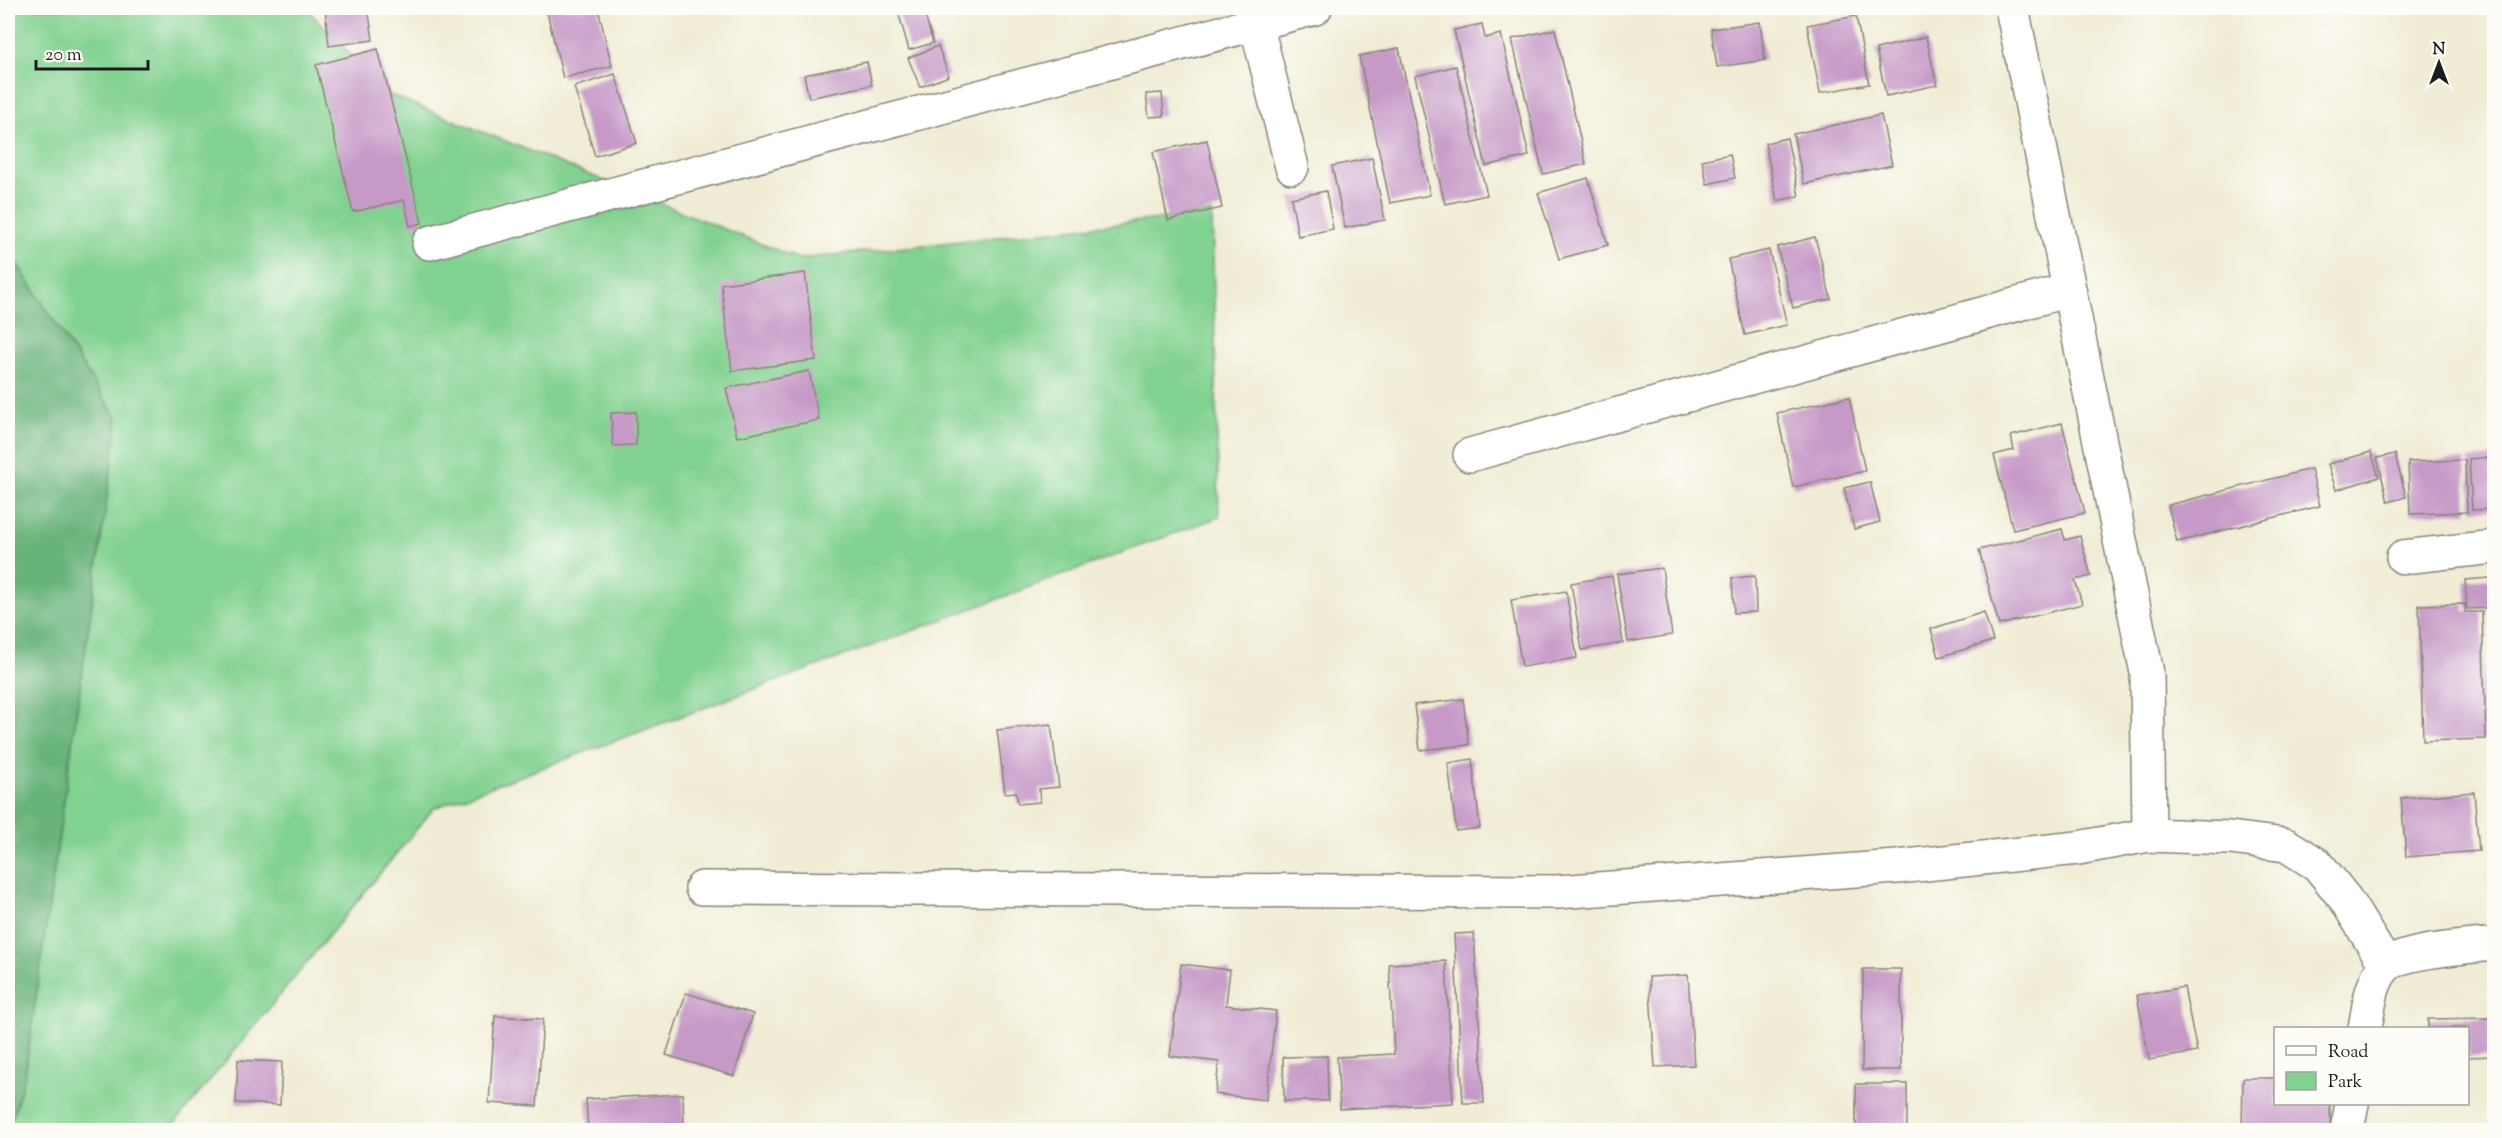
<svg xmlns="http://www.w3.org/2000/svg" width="2502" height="1138" viewBox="0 0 2502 1138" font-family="'Sorts Mill Goudy',serif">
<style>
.green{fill:#81d190;stroke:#4e7656;stroke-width:1.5}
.forest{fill:#68b37a;stroke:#42684b;stroke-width:1.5}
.building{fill:#c699c7}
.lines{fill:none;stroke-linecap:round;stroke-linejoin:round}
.minor-casing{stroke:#868478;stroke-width:36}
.minor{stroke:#fff;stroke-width:33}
</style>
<rect width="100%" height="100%" fill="#fdfcf7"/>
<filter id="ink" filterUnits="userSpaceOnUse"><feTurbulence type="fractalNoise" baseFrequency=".0167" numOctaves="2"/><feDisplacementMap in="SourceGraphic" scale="12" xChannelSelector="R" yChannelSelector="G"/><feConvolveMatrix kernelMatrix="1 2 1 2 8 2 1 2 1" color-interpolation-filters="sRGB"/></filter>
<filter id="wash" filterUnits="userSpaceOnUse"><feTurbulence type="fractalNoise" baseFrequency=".008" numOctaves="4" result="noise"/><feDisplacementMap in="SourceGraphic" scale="24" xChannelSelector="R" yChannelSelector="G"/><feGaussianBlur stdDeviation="1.35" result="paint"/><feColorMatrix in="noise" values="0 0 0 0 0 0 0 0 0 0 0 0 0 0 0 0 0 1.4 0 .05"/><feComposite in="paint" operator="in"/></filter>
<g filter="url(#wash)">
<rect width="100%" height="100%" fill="#f0ecd5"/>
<polygon class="green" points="8,8 306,8 388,94 799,259 1212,213 1219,517 434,808 169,1130 9,1130 25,1074 118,420 8,250"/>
<polygon class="forest" points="8,250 118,420 25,1074 9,1130"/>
<g id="blocks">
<g class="building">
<polygon points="325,8 368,8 373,40 329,46"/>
<polygon points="546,8 598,8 612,66 563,78"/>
<polygon points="897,8 923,8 933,43 909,50"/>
<polygon points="1856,16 1869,84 1820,93 1807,25"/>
<polygon points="1760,22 1765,60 1717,67 1711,29"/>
<polygon points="1482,24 1485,38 1501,34 1529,156 1486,166 1454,30"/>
<polygon points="1555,29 1586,164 1543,174 1512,39"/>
<polygon points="1926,37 1937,85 1886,96 1876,49"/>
<polygon points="938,46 949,76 920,87 908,58"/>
<polygon points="1399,48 1430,195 1390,203 1359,56"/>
<polygon points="378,49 422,223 410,226 404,200 353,212 316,65"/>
<polygon points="867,62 872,85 809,98 804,75"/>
<polygon points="1456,66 1487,195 1445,204 1415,76"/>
<polygon points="615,74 637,143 595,156 574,87"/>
<polygon points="1162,93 1164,116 1149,117 1146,94"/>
<polygon points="1881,115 1892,165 1804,184 1793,134"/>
<polygon points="1787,138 1799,196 1777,201 1765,143"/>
<polygon points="1207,140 1222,208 1168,220 1153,152"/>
<polygon points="1730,154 1735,178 1707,184 1702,160"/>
<polygon points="1372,158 1385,220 1345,228 1332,166"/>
<polygon points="1588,178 1608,245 1559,259 1538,193"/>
<polygon points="1326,191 1333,229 1298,236 1291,198"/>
<polygon points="1815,237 1831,299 1793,308 1777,247"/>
<polygon points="1769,250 1787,325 1745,335 1728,259"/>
<polygon points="805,273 816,360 732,371 721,284"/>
<polygon points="809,371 819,420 737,437 726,388"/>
<polygon points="1849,397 1865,471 1793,487 1777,413"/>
<polygon points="636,412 636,445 613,446 611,413"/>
<polygon points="2062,423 2085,513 2013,530 1994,455 2014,450 2011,436"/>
<polygon points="2371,452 2379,477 2336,490 2328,464"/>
<polygon points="2395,454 2406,497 2388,502 2377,458"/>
<polygon points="2494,457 2494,509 2472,510 2469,459"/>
<polygon points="2465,460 2467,512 2410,514 2408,462"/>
<polygon points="2311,469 2320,506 2177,542 2168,505"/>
<polygon points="1870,482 1880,522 1854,529 1844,488"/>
<polygon points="2062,529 2065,540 2080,536 2091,576 2075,580 2082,604 1999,625 1979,550"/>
<polygon points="1662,568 1672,635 1628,642 1617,574"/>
<polygon points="1612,576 1623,643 1582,650 1571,583"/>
<polygon points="1755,576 1756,612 1734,613 1732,578"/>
<polygon points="2490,578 2492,608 2467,609 2465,580"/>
<polygon points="1566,591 1577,658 1522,667 1511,600"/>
<polygon points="2465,604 2465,612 2482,612 2486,739 2423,741 2419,605"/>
<polygon points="1984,612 1993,641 1939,657 1931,629"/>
<polygon points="1463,699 1469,745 1420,750 1414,705"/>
<polygon points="1051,724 1059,787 1039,789 1040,802 1018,804 1016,792 1005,793 997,730"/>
<polygon points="1472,759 1480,828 1456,831 1448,763"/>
<polygon points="2474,792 2479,851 2406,857 2401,798"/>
<polygon points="1474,933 1484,1103 1463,1103 1454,934"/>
<polygon points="1446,961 1453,1103 1340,1109 1337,1057 1394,1054 1389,964"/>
<polygon points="1181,964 1230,970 1226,1005 1276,1011 1266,1100 1215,1094 1219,1062 1170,1056"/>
<polygon points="1863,969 1901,969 1901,1070 1862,1070"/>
<polygon points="1688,975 1694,1065 1655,1067 1649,977"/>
<polygon points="2184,987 2197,1052 2149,1060 2137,995"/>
<polygon points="686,993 753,1014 734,1076 666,1055"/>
<polygon points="495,1016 543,1019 537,1106 489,1103"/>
<polygon points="2494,1018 2494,1056 2468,1057 2468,1028 2428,1028 2428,1019"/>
<polygon points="1327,1056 1328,1101 1284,1101 1283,1057"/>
<polygon points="238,1060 282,1062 280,1105 236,1103"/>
<polygon points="2243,1078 2276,1078 2276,1104 2330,1104 2330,1130 2242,1130"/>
<rect x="1856" y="1084" width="51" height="45"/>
<polygon points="683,1094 684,1130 588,1130 586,1099"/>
</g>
</g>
</g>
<g filter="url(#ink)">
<use href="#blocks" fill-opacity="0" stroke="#868478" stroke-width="1.5"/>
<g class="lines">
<defs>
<g id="minor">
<polyline points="2012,8 2147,673 2149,835"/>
<polyline points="1256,23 1292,167"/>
<polyline points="429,243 1315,8"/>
<polyline points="1470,455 2069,290"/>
<polyline points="2403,557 2494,547"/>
<polyline points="702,888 1557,892 1897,867 2078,848 2149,835 2230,838 2286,845 2318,865 2346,900 2386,965"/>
<path d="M2365 1028C2369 1008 2370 983 2385 967 2401 950 2470 947 2494 944"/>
<polyline points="2347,1130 2352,1104"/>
</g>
</defs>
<use href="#minor" class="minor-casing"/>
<use href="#minor" class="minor"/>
</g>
</g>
<rect width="2502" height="1138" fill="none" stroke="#fdfcf7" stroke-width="30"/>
<rect x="2274" y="1027" width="195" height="78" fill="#fdfcf7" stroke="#a3a29f" stroke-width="1.5"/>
<rect x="2286" y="1046" width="30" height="9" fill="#ffffff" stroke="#a3a29f" stroke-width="1.5"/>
<text x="2328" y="1057" font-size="18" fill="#1c1c1c">Road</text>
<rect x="2286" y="1072" width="30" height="18" fill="#81d190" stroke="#a3a29f" stroke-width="1.5"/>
<text x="2328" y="1087" font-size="18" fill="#1c1c1c">Park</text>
<g transform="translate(2439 63)" stroke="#fdfcf7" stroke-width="4.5" paint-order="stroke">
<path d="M0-4.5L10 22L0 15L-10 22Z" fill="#1c1c1c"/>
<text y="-9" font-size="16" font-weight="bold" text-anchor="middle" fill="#1c1c1c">N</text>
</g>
<path d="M36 60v9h112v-9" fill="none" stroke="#1c1c1c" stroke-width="3"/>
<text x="45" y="60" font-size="18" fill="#1c1c1c" stroke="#fdfcf7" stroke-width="4.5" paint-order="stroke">20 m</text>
</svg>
